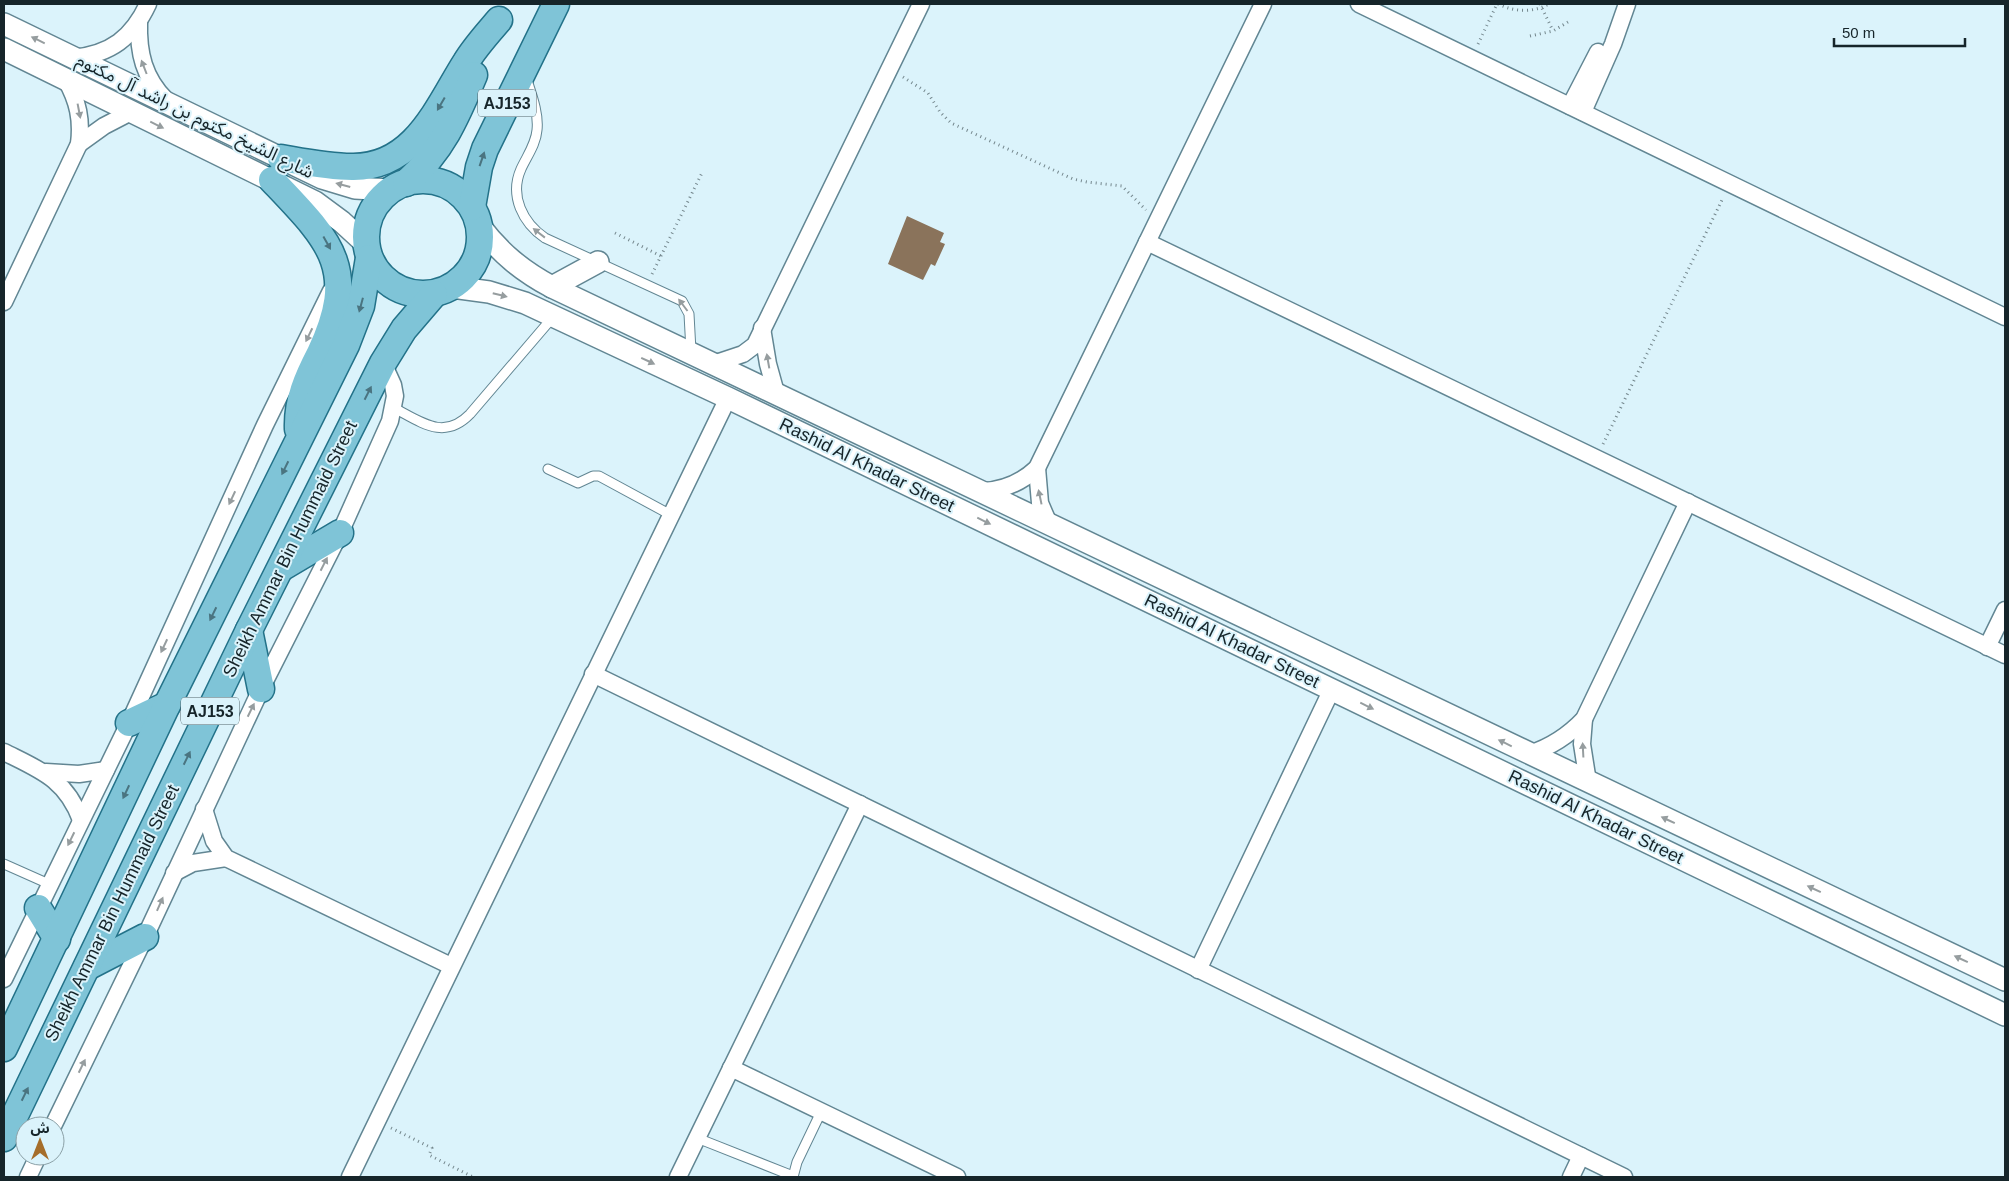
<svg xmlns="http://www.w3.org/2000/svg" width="2009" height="1181" viewBox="0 0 2009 1181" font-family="Helvetica,'Noto Sans Arabic',sans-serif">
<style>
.building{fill:#8a735b}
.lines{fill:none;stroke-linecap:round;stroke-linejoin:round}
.service-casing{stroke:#628693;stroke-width:11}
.minor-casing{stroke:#628693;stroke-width:19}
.tertiary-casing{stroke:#628693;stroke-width:24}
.primary-casing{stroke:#237289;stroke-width:29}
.path{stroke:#74878d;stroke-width:3;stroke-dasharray:1 4;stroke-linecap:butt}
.service{stroke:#fff;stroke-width:9}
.minor{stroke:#fff;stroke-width:16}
.tertiary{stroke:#fff;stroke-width:21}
.primary{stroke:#7fc4d7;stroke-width:26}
.oneway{fill:#969d9f}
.oneway2{fill:#4a7480}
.labels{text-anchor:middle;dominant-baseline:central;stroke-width:4;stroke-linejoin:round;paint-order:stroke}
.shield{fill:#dbf3fb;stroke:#516369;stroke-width:1}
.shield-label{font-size:16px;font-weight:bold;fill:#16252a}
.street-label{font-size:18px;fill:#16252a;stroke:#dbf3fb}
</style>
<rect width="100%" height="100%" fill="#dbf3fb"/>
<polygon class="building" points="907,216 944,233 940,242 945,244 935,266 931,264 923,280 888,264"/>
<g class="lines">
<defs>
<g id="service">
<path d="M526 77C531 93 539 113 537 130 536 144 527 156 521 169 509 196 523 223 545 238L682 301 689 314 691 351"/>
<path d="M394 408C421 422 444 441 470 414L553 317"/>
<polyline points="548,469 578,483 593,476 599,476 671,515"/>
<polyline points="4,864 49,884"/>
<polyline points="697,1138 793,1176"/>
<polyline points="793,1177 797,1162 821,1112"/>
</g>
<g id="minor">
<polyline points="1359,4 2005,317"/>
<path d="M139 22C138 53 144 78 166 100"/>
<path d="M73 58C111 54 132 38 148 4"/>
<polyline points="1570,106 1598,52"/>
<polyline points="1583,112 1613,44 1627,4"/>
<polyline points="79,144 104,126 131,112"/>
<polyline points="1147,242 2005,655"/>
<path d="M4 302 79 144C82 120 78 101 66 80"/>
<polyline points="762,328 768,364 776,393"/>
<polyline points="716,363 743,354 755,345 921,4"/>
<polyline points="1037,468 1040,503 1049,524"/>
<path d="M983 491C1004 490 1021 483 1037 468L1263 4"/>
<polyline points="1987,647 2005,610"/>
<polyline points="593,674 1624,1177"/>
<polyline points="1584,719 1582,744 1588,782"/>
<path d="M4 752C40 770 66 779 81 820"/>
<path d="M1529 754C1551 747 1568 736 1584 719L1688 502"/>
<polyline points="46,772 79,774 106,770"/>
<polyline points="204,809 214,841 226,858 451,966"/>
<polyline points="174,873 193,863 226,858"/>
<polyline points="1198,970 1332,689"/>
<polyline points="4,979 129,723 265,425 331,291"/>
<polyline points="731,1068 957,1177"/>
<polyline points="53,1126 145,937 261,689 340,533 390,421 395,396 393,385 383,363"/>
<polyline points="28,1177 38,1156"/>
<polyline points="350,1177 728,398"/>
<polyline points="678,1177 860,804"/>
<polyline points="1571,1177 1581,1156"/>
</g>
<g id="tertiary">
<polyline points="4,24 322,178 355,188 391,190"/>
<polyline points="4,49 315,202 342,222 366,244"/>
<path d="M479 225C500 253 522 271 552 287L2005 980"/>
<polyline points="452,287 489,292 525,303 728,398 2005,1015"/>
<polyline points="552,287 598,262"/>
</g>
<g id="primary">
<path d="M281 158C304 162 328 167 352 167 415 168 438 106 466 62 475 47 487 34 499 20"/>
<circle cx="423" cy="237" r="57"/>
<path d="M272 180C330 241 360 268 320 353 307 378 297 400 298 429"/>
<path d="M406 183C442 151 456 118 474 75"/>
<polyline points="472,207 479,167 485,149 556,4"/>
<polyline points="281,568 340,533"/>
<polyline points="249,630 261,689"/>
<polyline points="129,723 167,705"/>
<polyline points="38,908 57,939"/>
<polyline points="87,967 145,937"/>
<polyline points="4,1048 167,705 346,345 361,306 369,258"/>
<polyline points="4,1138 249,630 383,363 404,329 434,294"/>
</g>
</defs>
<use href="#service" class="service-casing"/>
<use href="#minor" class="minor-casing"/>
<use href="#tertiary" class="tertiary-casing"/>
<use href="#primary" class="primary-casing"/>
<g class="path">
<path d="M1498 4C1515 12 1532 13 1549 4"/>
<polyline points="1540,4 1553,31"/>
<polyline points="1530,36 1553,31 1568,22"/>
<polyline points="1478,44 1497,4"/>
<polyline points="903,77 928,93 940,112 951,123 1073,179 1087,182 1122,186 1146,210"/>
<polyline points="615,233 661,256"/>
<polyline points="652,274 702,173"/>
<polyline points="1603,444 1723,198"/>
<polyline points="391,1128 432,1148 429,1155 473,1177"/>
</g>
<use href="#service" class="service"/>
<use href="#minor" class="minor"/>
<use href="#tertiary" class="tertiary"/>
<use href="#primary" class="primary"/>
</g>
<defs><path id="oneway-solid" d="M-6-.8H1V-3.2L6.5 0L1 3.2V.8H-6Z" transform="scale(1.25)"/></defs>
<g class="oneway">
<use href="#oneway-solid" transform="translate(38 40) rotate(-154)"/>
<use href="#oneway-solid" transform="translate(144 67) rotate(-111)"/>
<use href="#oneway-solid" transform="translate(79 111) rotate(79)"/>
<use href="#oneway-solid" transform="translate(157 125) rotate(26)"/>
<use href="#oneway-solid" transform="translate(343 185) rotate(-165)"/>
<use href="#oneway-solid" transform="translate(539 233) rotate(-142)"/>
<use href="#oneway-solid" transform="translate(500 295) rotate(14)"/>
<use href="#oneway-solid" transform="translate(683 305) rotate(-127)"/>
<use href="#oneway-solid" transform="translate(309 335) rotate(116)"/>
<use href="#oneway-solid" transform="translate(648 361) rotate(25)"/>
<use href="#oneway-solid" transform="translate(768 361) rotate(-100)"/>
<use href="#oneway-solid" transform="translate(1040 497) rotate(-102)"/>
<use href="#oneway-solid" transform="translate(232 498) rotate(115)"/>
<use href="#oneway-solid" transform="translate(984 521) rotate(26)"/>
<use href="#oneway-solid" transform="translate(324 564) rotate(-63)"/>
<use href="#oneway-solid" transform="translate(164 646) rotate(115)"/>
<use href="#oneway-solid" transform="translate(1367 706) rotate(26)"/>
<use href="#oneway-solid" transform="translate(251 710) rotate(-64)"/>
<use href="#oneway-solid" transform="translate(1505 743) rotate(-154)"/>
<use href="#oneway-solid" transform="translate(1583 750) rotate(-93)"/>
<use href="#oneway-solid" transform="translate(1668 820) rotate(-155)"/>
<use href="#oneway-solid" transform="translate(71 839) rotate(116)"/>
<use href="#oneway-solid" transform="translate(1814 889) rotate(-155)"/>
<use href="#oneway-solid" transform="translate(160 904) rotate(-66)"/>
<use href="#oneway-solid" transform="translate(1961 959) rotate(-155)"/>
<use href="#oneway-solid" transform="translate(82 1066) rotate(-64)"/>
</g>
<g class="oneway2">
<use href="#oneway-solid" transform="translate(441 104) rotate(120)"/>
<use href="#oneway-solid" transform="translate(482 159) rotate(-71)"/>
<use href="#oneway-solid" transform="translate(327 243) rotate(61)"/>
<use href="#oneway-solid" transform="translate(361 305) rotate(105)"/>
<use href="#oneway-solid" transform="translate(368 393) rotate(-63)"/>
<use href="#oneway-solid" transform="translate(285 468) rotate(116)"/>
<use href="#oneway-solid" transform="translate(213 614) rotate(116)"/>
<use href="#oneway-solid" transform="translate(187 758) rotate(-64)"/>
<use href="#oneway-solid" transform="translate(126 792) rotate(115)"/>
<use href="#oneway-solid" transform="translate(25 1094) rotate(-64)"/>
</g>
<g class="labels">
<g class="shield">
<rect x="478" y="89.5" width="58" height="27" rx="4"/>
<rect x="181" y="697.5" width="58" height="27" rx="4"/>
</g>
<g class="shield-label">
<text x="507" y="103">AJ153</text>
<text x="210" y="711">AJ153</text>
</g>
<g class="street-label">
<text transform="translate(195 116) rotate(26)">شارع الشيخ مكتوم بن راشد آل مكتوم</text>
<text transform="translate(867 465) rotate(26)">Rashid Al Khadar Street</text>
<text transform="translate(290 549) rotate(-64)">Sheikh Ammar Bin Hummaid Street</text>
<text transform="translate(1232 641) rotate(26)">Rashid Al Khadar Street</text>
<text transform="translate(1596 817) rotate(26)">Rashid Al Khadar Street</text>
<text transform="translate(112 913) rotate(-64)">Sheikh Ammar Bin Hummaid Street</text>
</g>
</g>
<rect width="2009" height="1181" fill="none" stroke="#16252a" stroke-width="10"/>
<g transform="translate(40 1141)"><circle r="24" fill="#dbf3fb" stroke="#8ca1a7"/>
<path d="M0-4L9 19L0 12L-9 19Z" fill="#a56d2a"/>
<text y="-8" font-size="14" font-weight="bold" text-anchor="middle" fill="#16252a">ش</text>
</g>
<path d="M1834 38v8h131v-8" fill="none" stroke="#16252a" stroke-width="2.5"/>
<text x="1842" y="38" font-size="15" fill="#16252a" stroke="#dbf3fb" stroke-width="4" paint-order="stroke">50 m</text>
</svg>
